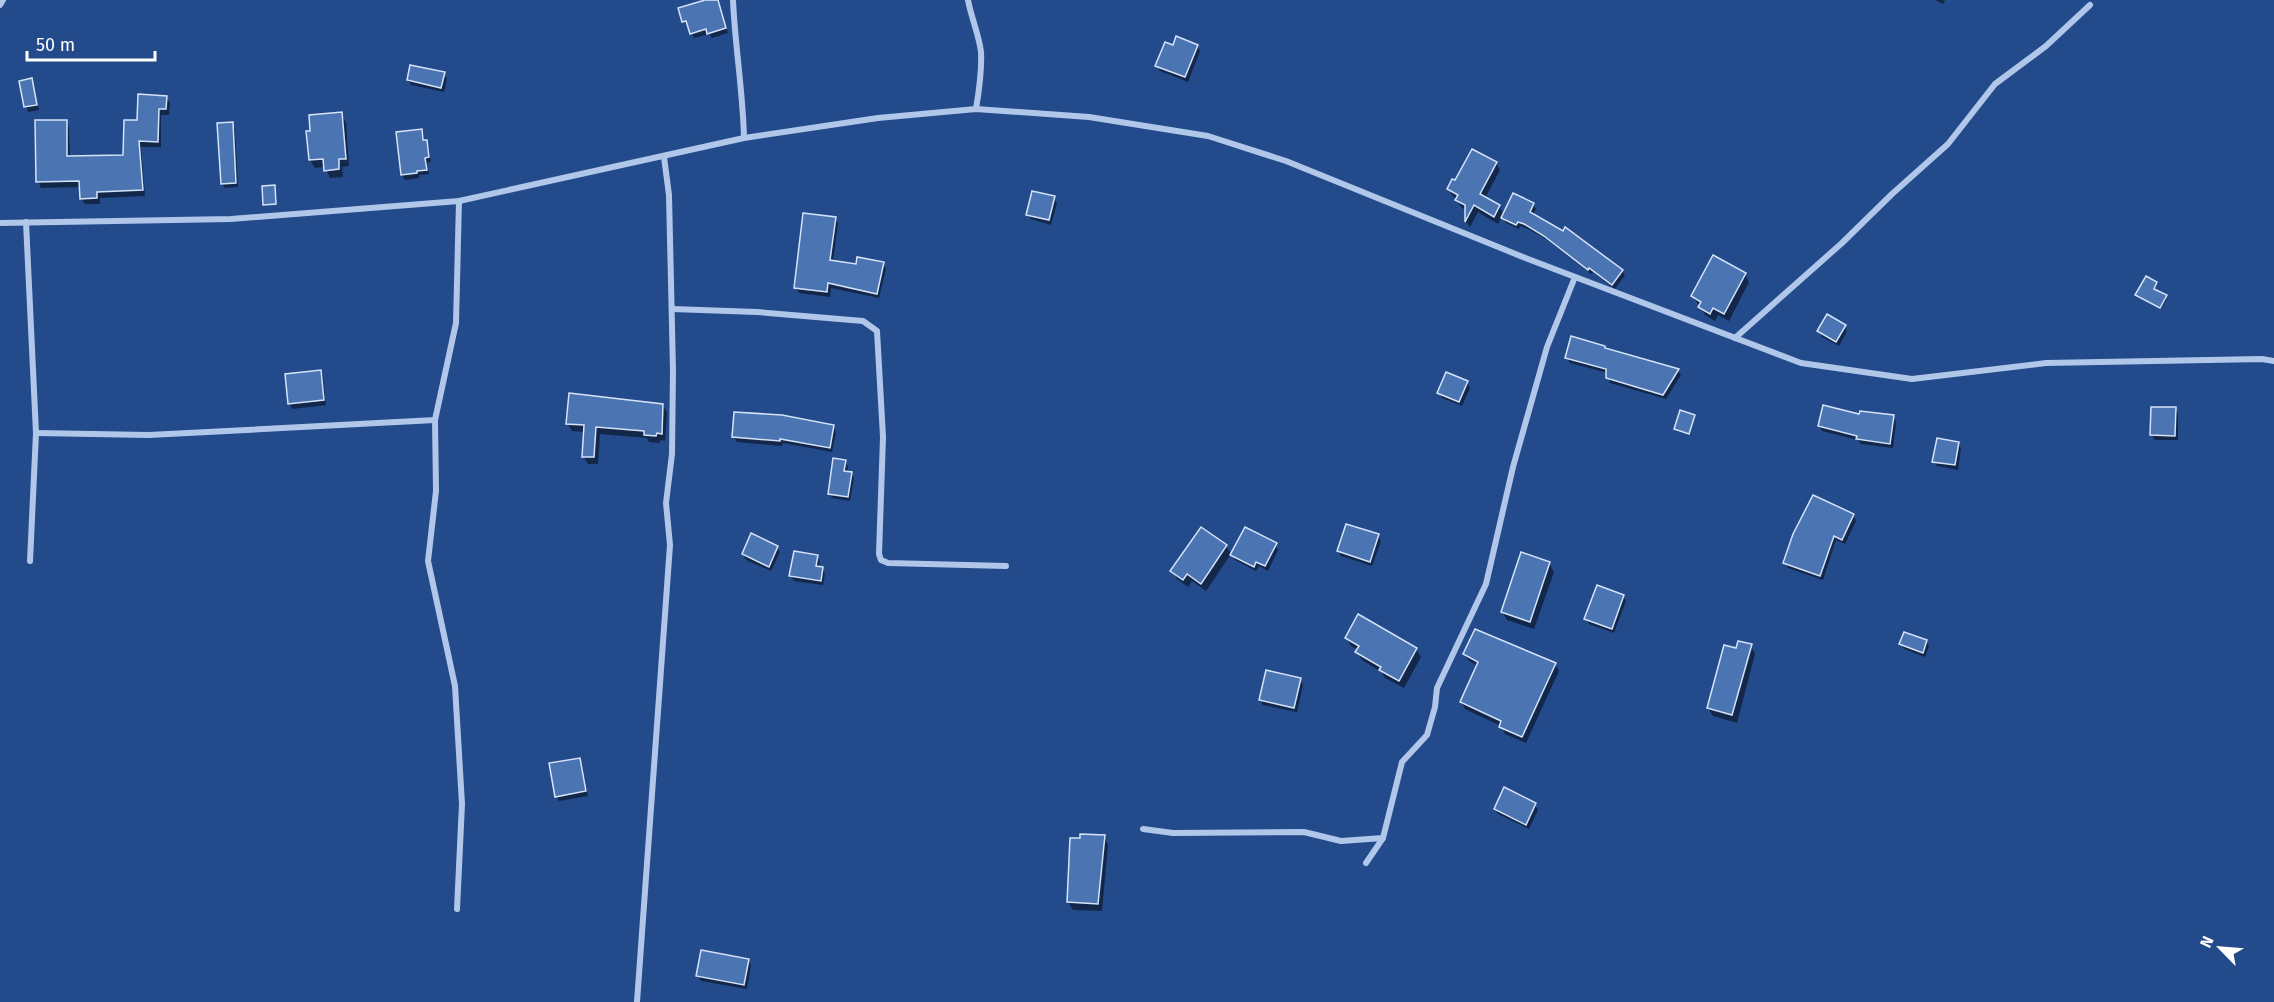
<svg xmlns="http://www.w3.org/2000/svg" width="2274" height="1002" viewBox="0 0 2274 1002" font-family="'Fira Sans',sans-serif">
<style>
.shadow{fill:#0007}
.building{fill:#4b74b2;stroke:#d5e3f8;stroke-width:1.5}
.lines{fill:none;stroke-linecap:round;stroke-linejoin:round}
.street{stroke:#b0c7ea;stroke-width:6}
</style>
<rect width="100%" height="100%" fill="#234a8a"/>
<g class="shadow">
<polygon points="710,0 717,0 719,3 728,33 712,38 709,34 694,38 689,26 687,26 684,21"/>
<polygon points="1935,0 1945,0 1943,4"/>
<polygon points="1197,46 1200,51 1188,82 1160,71 1157,66 1174,47"/>
<polygon points="444,74 447,79 444,92 411,85 408,80"/>
<polygon points="31,80 39,110 28,112 20,82"/>
<polygon points="166,97 170,103 169,115 161,115 161,147 141,147 145,196 100,198 100,204 85,204 81,198 81,187 41,188 38,181 66,121 69,127 70,157 125,156 139,122"/>
<polygon points="341,114 346,122 349,166 342,167 343,177 330,178 325,167 315,168 310,160 308,132"/>
<polygon points="232,124 235,129 238,187 225,188 222,183"/>
<polygon points="421,131 425,141 429,146 431,162 427,163 429,174 419,175 419,178 405,180 402,175 398,133"/>
<polygon points="1496,163 1500,170 1485,198 1499,206 1504,215 1514,195 1533,205 1536,209 1533,215 1622,271 1625,275 1615,289 1593,272 1591,274 1548,240 1528,229 1520,226 1519,229 1506,223 1502,217 1498,224 1478,212 1470,227 1466,221 1466,210 1462,208 1448,189 1456,182"/>
<polygon points="1054,198 1057,203 1051,225 1031,219 1028,214"/>
<polygon points="835,218 838,223 833,262 857,265 883,264 886,269 879,298 831,288 830,297 799,293 796,288"/>
<polygon points="1745,274 1749,282 1729,321 1718,315 1715,321 1705,315 1693,296"/>
<polygon points="2156,283 2157,285 2154,291 2167,299 2161,309 2138,297"/>
<polygon points="1844,326 1847,331 1839,346 1822,337 1819,331"/>
<polygon points="1567,358 1678,371 1681,375 1666,399 1610,383 1608,373 1570,363"/>
<polygon points="320,371 323,376 326,405 292,409 289,403"/>
<polygon points="1467,382 1470,388 1462,406 1442,398 1439,393"/>
<polygon points="663,405 667,413 665,441 660,440 660,443 649,442 647,438 600,434 598,464 588,464 583,456 585,432 572,431 567,423"/>
<polygon points="2175,409 2178,414 2178,440 2155,440 2152,435"/>
<polygon points="1694,416 1695,418 1689,435 1677,431 1676,429"/>
<polygon points="1861,416 1893,417 1896,422 1893,448 1861,444 1858,440 1822,431 1819,426"/>
<polygon points="833,426 836,432 832,452 783,443 782,446 737,442 734,437"/>
<polygon points="1958,443 1961,448 1958,470 1937,466 1934,461"/>
<polygon points="845,461 848,467 847,473 851,473 854,478 850,501 832,498 829,493"/>
<polygon points="1853,515 1856,521 1845,544 1836,540 1823,580 1788,568 1785,563"/>
<polygon points="1378,536 1381,541 1372,566 1341,556 1338,551"/>
<polygon points="1275,544 1278,550 1268,571 1259,566 1256,571 1235,560 1232,555"/>
<polygon points="1226,546 1231,554 1206,591 1192,581 1188,587 1177,579 1172,571"/>
<polygon points="777,547 780,552 771,571 746,560 743,554"/>
<polygon points="817,556 820,562 819,568 822,569 825,574 823,585 794,581 791,576"/>
<polygon points="1549,563 1554,572 1534,629 1507,620 1502,612"/>
<polygon points="1623,596 1626,601 1614,633 1589,624 1586,618"/>
<polygon points="1359,616 1416,649 1421,657 1404,688 1385,678 1381,672 1362,660 1357,652 1358,650 1351,646 1347,638"/>
<polygon points="1926,641 1929,646 1925,657 1904,649 1901,644"/>
<polygon points="1751,646 1755,654 1737,723 1713,716 1708,708 1737,650"/>
<polygon points="1464,654 1555,664 1559,671 1526,743 1505,734 1501,726 1465,709 1461,702 1478,666 1469,661"/>
<polygon points="1300,680 1303,685 1297,712 1263,705 1260,700"/>
<polygon points="579,759 582,764 588,796 559,801 556,796"/>
<polygon points="1505,789 1535,805 1538,810 1529,829 1498,814 1495,809"/>
<polygon points="1104,837 1108,845 1102,911 1073,910 1068,902 1081,840"/>
<polygon points="748,960 751,965 747,989 701,981 698,976"/>
</g>
<g class="building">
<polygon points="705,0 718,0 726,28 707,34 706,29 690,34 686,21 682,22 678,8"/>
<polygon points="1176,36 1198,45 1185,77 1155,66 1165,42 1173,45"/>
<polygon points="410,65 445,72 441,88 407,80"/>
<polygon points="32,78 37,105 24,107 19,81"/>
<polygon points="138,94 167,96 166,109 159,109 158,142 139,141 143,190 97,192 97,198 80,199 79,181 36,182 35,120 67,120 67,156 123,155 124,120 137,120"/>
<polygon points="342,112 346,159 339,159 339,169 324,171 323,159 309,160 306,131 310,131 309,115"/>
<polygon points="233,122 236,183 221,184 217,123"/>
<polygon points="422,129 423,140 427,140 429,157 425,158 427,170 417,171 417,173 401,175 396,132"/>
<polygon points="1472,149 1497,162 1480,194 1500,205 1494,217 1474,205 1465,222 1465,205 1455,200 1458,195 1447,189 1452,179 1455,180"/>
<polygon points="275,185 276,204 263,205 262,186"/>
<polygon points="1032,191 1055,196 1049,220 1026,215"/>
<polygon points="1513,193 1534,203 1530,212 1563,231 1565,227 1623,270 1612,285 1589,268 1588,270 1544,236 1524,224 1518,222 1516,225 1501,218"/>
<polygon points="803,213 836,217 830,260 856,264 857,257 884,262 877,294 828,283 827,292 794,288"/>
<polygon points="1713,255 1746,273 1724,314 1713,308 1710,314 1698,307 1701,302 1691,296"/>
<polygon points="2146,276 2157,282 2154,289 2167,295 2160,308 2135,295"/>
<polygon points="1827,314 1846,325 1836,342 1817,331"/>
<polygon points="1571,336 1605,346 1605,348 1679,369 1663,395 1606,378 1606,369 1565,358"/>
<polygon points="321,370 324,400 288,404 285,374"/>
<polygon points="1446,372 1468,381 1459,402 1437,393"/>
<polygon points="569,393 663,404 662,434 657,433 656,436 644,435 644,431 596,427 594,457 582,457 584,425 566,424"/>
<polygon points="1823,405 1859,414 1860,411 1894,415 1890,444 1856,439 1857,436 1818,426"/>
<polygon points="2151,407 2176,407 2175,436 2150,435"/>
<polygon points="1680,410 1695,415 1689,434 1674,429"/>
<polygon points="734,412 782,415 834,425 830,448 780,439 780,441 732,437"/>
<polygon points="1937,438 1959,442 1955,465 1932,462"/>
<polygon points="833,458 846,460 844,471 852,472 848,497 828,494"/>
<polygon points="1813,495 1854,514 1842,540 1834,536 1820,576 1783,563 1793,534"/>
<polygon points="1346,524 1379,534 1370,562 1337,551"/>
<polygon points="1201,527 1227,545 1201,584 1187,574 1183,580 1170,571"/>
<polygon points="1245,527 1277,543 1265,566 1256,562 1254,567 1230,555"/>
<polygon points="751,533 778,546 769,567 742,554"/>
<polygon points="794,551 818,555 816,566 823,567 821,581 789,576"/>
<polygon points="1521,552 1550,562 1530,622 1501,612"/>
<polygon points="1597,585 1624,595 1612,629 1584,619"/>
<polygon points="1358,614 1417,648 1399,681 1379,670 1381,667 1355,652 1359,646 1345,638"/>
<polygon points="1475,629 1556,663 1522,737 1499,727 1501,721 1460,702 1478,662 1463,654"/>
<polygon points="1904,632 1927,640 1923,653 1899,644"/>
<polygon points="1738,641 1752,644 1732,715 1707,708 1724,645 1736,648"/>
<polygon points="1266,670 1301,678 1294,708 1259,700"/>
<polygon points="580,758 586,791 555,797 549,763"/>
<polygon points="1504,787 1536,803 1526,825 1494,809"/>
<polygon points="1080,834 1105,835 1098,904 1067,902 1070,838 1080,838"/>
<polygon points="701,950 749,959 744,985 696,976"/>
</g>
<g class="lines">
<g class="street">
<path d="M733 0C735 46 743 92 744 138"/>
<path d="M968 0C971 17 979 35 981 52 982 70 979 91 976 109"/>
<polyline points="0,5 3,0"/>
<polyline points="26,222 36,433 30,561"/>
<polyline points="0,223 231,219 459,201 744,138 878,118 976,109 1089,117 1208,136 1286,161 1528,259 1801,363 1912,379 2046,363 2262,359 2274,361"/>
<polyline points="672,309 757,312 863,321 877,331 883,437 879,554 881,560 888,563 1006,566"/>
<polyline points="1735,338 1842,243 1892,194 1948,144 1995,84 2046,46 2090,5"/>
<polyline points="435,420 436,491 428,561 455,686 462,804 457,909"/>
<polyline points="36,433 149,435 435,420 456,323 459,201"/>
<polyline points="1143,829 1173,833 1304,832 1341,841 1383,838"/>
<polyline points="1366,863 1383,838 1402,762 1427,735 1435,707 1437,688 1486,584 1513,467 1547,347 1575,277"/>
<polyline points="637,1002 670,545 666,503 672,454 673,370 669,195 664,157"/>
</g>
</g>
<g transform="translate(2220 948) rotate(295)" stroke="#234a8a" stroke-width="4.5" paint-order="stroke">
<path d="M0-4.5L10 22L0 15L-10 22Z" fill="#ffffff"/>
<text y="-9" font-size="16" font-weight="bold" text-anchor="middle" fill="#ffffff">N</text>
</g>
<path d="M27 51v9h128v-9" fill="none" stroke="#ffffff" stroke-width="3"/>
<text x="36" y="51" font-size="18" fill="#ffffff" stroke="#234a8a" stroke-width="4.5" paint-order="stroke">50 m</text>
</svg>
